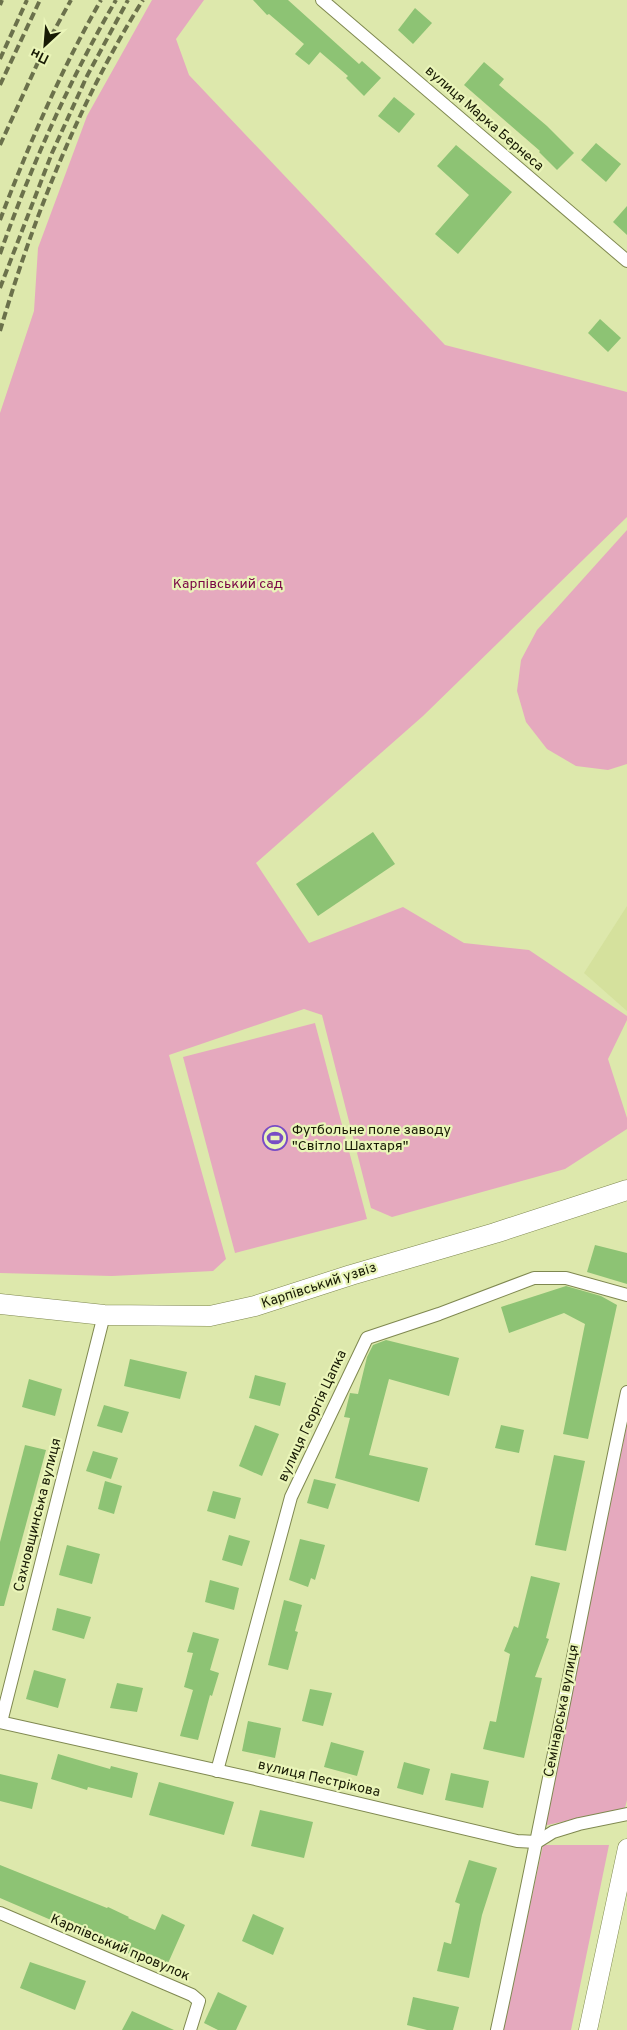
<svg xmlns="http://www.w3.org/2000/svg" width="627" height="2030" viewBox="0 0 627 2030" font-family="Overpass,sans-serif">
<style>
.built{fill:#d5e19d}
.green{fill:#e5a9be}
.building{fill:#8dc374}
.lines{fill:none;stroke-linecap:round;stroke-linejoin:round}
.street-casing{stroke:#7f8850;stroke-width:14}
.secondary-casing{stroke:#7f8850;stroke-width:19}
.primary-casing{stroke:#7f8850;stroke-width:21}
.street{stroke:#fff;stroke-width:12}
.secondary{stroke:#fff;stroke-width:18}
.primary{stroke:#fff;stroke-width:20}
.rail{stroke:#6b714b;stroke-width:4;stroke-dasharray:8 4;stroke-linecap:butt}
.labels{text-anchor:middle;dominant-baseline:central;stroke-width:4.5;stroke-linejoin:round;paint-order:stroke}
.street-label{font-size:14px;fill:#181b05;stroke:#eaf5b9}
.park-label{font-size:14px;fill:#7a0545;stroke:#eaf5b9}
.poi-label{font-size:14px;fill:#181b05;stroke:#eaf5b9;text-anchor:start}
</style>
<rect width="100%" height="100%" fill="#dde8ac"/>
<polygon class="built" points="627,906 627,1011 584,973"/>
<g class="green">
<polygon points="152,0 204,0 176,39 189,75 445,345 627,392 627,517 423,716 256,863 309,943 403,907 464,943 529,950 627,1016 627,1020 608,1059 627,1118 627,1129 565,1169 392,1217 371,1208 322,1015 304,1009 169,1055 226,1259 213,1271 112,1276 0,1273 0,413 34,311 38,248 87,116"/>
<polygon points="627,530 627,764 608,770 576,766 547,749 526,722 517,691 521,660 537,630"/>
<polygon points="315,1023 367,1219 235,1253 183,1057"/>
<polygon points="627,1425 627,1800 625,1808 543,1826"/>
<polygon points="543,1845 609,1845 571,2030 503,2030"/>
</g>
<g class="building">
<polygon points="253,0 288,0 359,64 362,61 381,78 364,96 346,78 348,76 320,52 309,65 295,54 304,44 269,14 267,15"/>
<polygon points="415,8 432,23 413,44 398,30"/>
<polygon points="484,62 504,79 499,85 547,126 574,153 557,170 539,152 540,151 464,85"/>
<polygon points="394,97 415,114 399,133 378,116"/>
<polygon points="596,143 621,164 606,182 581,160"/>
<polygon points="456,145 512,192 458,254 435,234 469,195 437,166"/>
<polygon points="627,206 627,235 613,222"/>
<polygon points="600,319 621,338 608,352 588,333"/>
<polygon points="373,832 395,864 318,916 296,884"/>
<polygon points="595,1245 627,1253 627,1284 587,1272"/>
<polygon points="566,1286 601,1296 617,1305 588,1439 563,1434 585,1324 564,1313 509,1333 501,1307"/>
<polygon points="386,1340 459,1358 449,1396 389,1379 369,1455 428,1468 419,1502 335,1478 350,1418 344,1417 350,1393 358,1394 367,1357 373,1345"/>
<polygon points="130,1359 187,1372 180,1399 124,1386"/>
<polygon points="255,1375 286,1383 280,1406 249,1398"/>
<polygon points="29,1379 62,1389 55,1416 22,1407"/>
<polygon points="104,1405 129,1412 122,1433 97,1426"/>
<polygon points="255,1425 279,1434 262,1476 239,1466"/>
<polygon points="501,1425 524,1430 519,1453 495,1448"/>
<polygon points="25,1445 46,1450 4,1606 0,1606 0,1542"/>
<polygon points="93,1451 118,1458 111,1479 86,1471"/>
<polygon points="554,1455 585,1461 566,1551 535,1545"/>
<polygon points="314,1479 336,1484 328,1509 307,1503"/>
<polygon points="105,1481 122,1486 114,1514 98,1509"/>
<polygon points="213,1491 241,1498 235,1519 207,1511"/>
<polygon points="229,1535 250,1541 242,1566 222,1560"/>
<polygon points="300,1539 325,1545 315,1580 311,1578 308,1587 289,1580"/>
<polygon points="67,1545 100,1554 92,1584 59,1575"/>
<polygon points="531,1576 560,1583 546,1638 549,1639 535,1677 542,1678 524,1758 483,1749 490,1721 496,1722 510,1654 504,1651 514,1626 518,1628"/>
<polygon points="210,1580 239,1588 234,1610 205,1602"/>
<polygon points="284,1600 302,1605 295,1631 298,1632 288,1670 268,1665"/>
<polygon points="57,1608 91,1617 84,1639 52,1630"/>
<polygon points="193,1632 219,1639 210,1670 219,1673 212,1696 210,1695 198,1740 180,1736 193,1690 184,1687 193,1653 187,1652"/>
<polygon points="34,1670 66,1679 58,1708 26,1699"/>
<polygon points="117,1683 143,1688 137,1712 110,1708"/>
<polygon points="310,1689 332,1693 323,1726 302,1721"/>
<polygon points="248,1721 281,1728 275,1758 242,1751"/>
<polygon points="331,1742 364,1751 357,1776 324,1767"/>
<polygon points="58,1754 110,1769 111,1766 138,1773 132,1798 88,1787 87,1790 51,1779"/>
<polygon points="404,1762 430,1769 423,1795 397,1788"/>
<polygon points="451,1773 489,1781 483,1808 445,1800"/>
<polygon points="0,1774 38,1783 32,1809 0,1801"/>
<polygon points="159,1782 234,1802 224,1835 149,1815"/>
<polygon points="260,1810 313,1822 304,1858 251,1846"/>
<polygon points="469,1860 497,1868 482,1915 469,1978 437,1971 444,1942 451,1944 460,1904 455,1902"/>
<polygon points="0,1865 107,1908 108,1907 129,1917 128,1918 155,1930 162,1914 185,1925 165,1970 86,1934 85,1935 51,1921 51,1920 0,1898"/>
<polygon points="253,1914 284,1928 273,1955 242,1941"/>
<polygon points="30,1962 86,1981 75,2010 20,1988"/>
<polygon points="218,1992 247,2006 236,2030 218,2030 204,2023"/>
<polygon points="413,1997 459,2007 453,2030 427,2030 407,2025"/>
<polygon points="132,2011 174,2030 122,2030"/>
</g>
<g class="lines">
<defs>
<g id="street">
<polyline points="322,0 627,261"/>
<polyline points="0,1722 255,1779 517,1841 537,1842 553,1832 579,1824 627,1814"/>
<polyline points="1,1722 104,1315"/>
<polyline points="217,1771 291,1497 367,1338 439,1314 534,1278 566,1278 627,1295"/>
<polyline points="0,1913 192,1995 199,2001 190,2030"/>
<path d="M497 2030C543 1818 582 1604 627 1392"/>
</g>
<polyline id="secondary" points="588,2030 627,1848"/>
<polyline id="primary" points="0,1304 104,1315 210,1316 255,1306 351,1275 495,1233 627,1190"/>
</defs>
<use href="#street" class="street-casing"/>
<use href="#secondary" class="secondary-casing"/>
<use href="#primary" class="primary-casing"/>
<use href="#street" class="street"/>
<use href="#secondary" class="secondary"/>
<use href="#primary" class="primary"/>
<g class="rail">
<polyline points="0,5 2,0"/>
<polyline points="0,59 27,0"/>
<polyline points="0,85 40,0"/>
<polyline points="0,145 45,47 71,0"/>
<path d="M0 220C29 144 61 70 101 0"/>
<path d="M0 254C31 166 69 81 116 0"/>
<polyline points="0,288 52,153 87,76 128,0"/>
<path d="M0 331C34 216 79 102 143 0"/>
</g>
</g>
<defs>
<symbol id="stadium-ring" viewBox="-11 -11 22 22"><circle r="9.5" fill="#eaf5b9" stroke="#784dc5" stroke-width="1.5"/><path d="M0-5a6.5 5 0 1 0 0 10a6.5 5 0 1 0 0-10ZM-3.5-1.8h7v3.6h-7Z" fill="#784dc5"/></symbol>
</defs>
<g fill-rule="evenodd">
<use href="#stadium-ring" x="261" y="1124" width="28" height="28"/>
</g>
<g class="labels">
<g class="street-label">
<text transform="translate(484 119) rotate(41)">вулиця Марка Бернеса</text>
<text transform="translate(319 1286) rotate(-18)">Карпівський узвіз</text>
<text transform="translate(313 1416) rotate(-65)">вулиця Георгія Цапка</text>
<text transform="translate(38 1515) rotate(-76)">Сахновщинська вулиця</text>
<text transform="translate(562 1711) rotate(-79)">Семінарська вулиця</text>
<text transform="translate(319 1779) rotate(13)">вулиця Пестрікова</text>
<text transform="translate(120 1948) rotate(23)">Карпівський провулок</text>
</g>
<g class="park-label">
<text x="228" y="584">Карпівський сад</text>
</g>
<g class="poi-label">
<text x="292" y="1130">Футбольне поле заводу<tspan x="292" dy="16">"Світло Шахтаря"</tspan></text>
</g>
</g>
<g transform="translate(45 45) rotate(206)" stroke="#eaf5b9" stroke-width="4" paint-order="stroke">
<path d="M0-4L9 19L0 12L-9 19Z" fill="#181b05"/>
<text y="-8" font-size="14" font-weight="bold" text-anchor="middle" fill="#181b05">Пн</text>
</g>
</svg>
